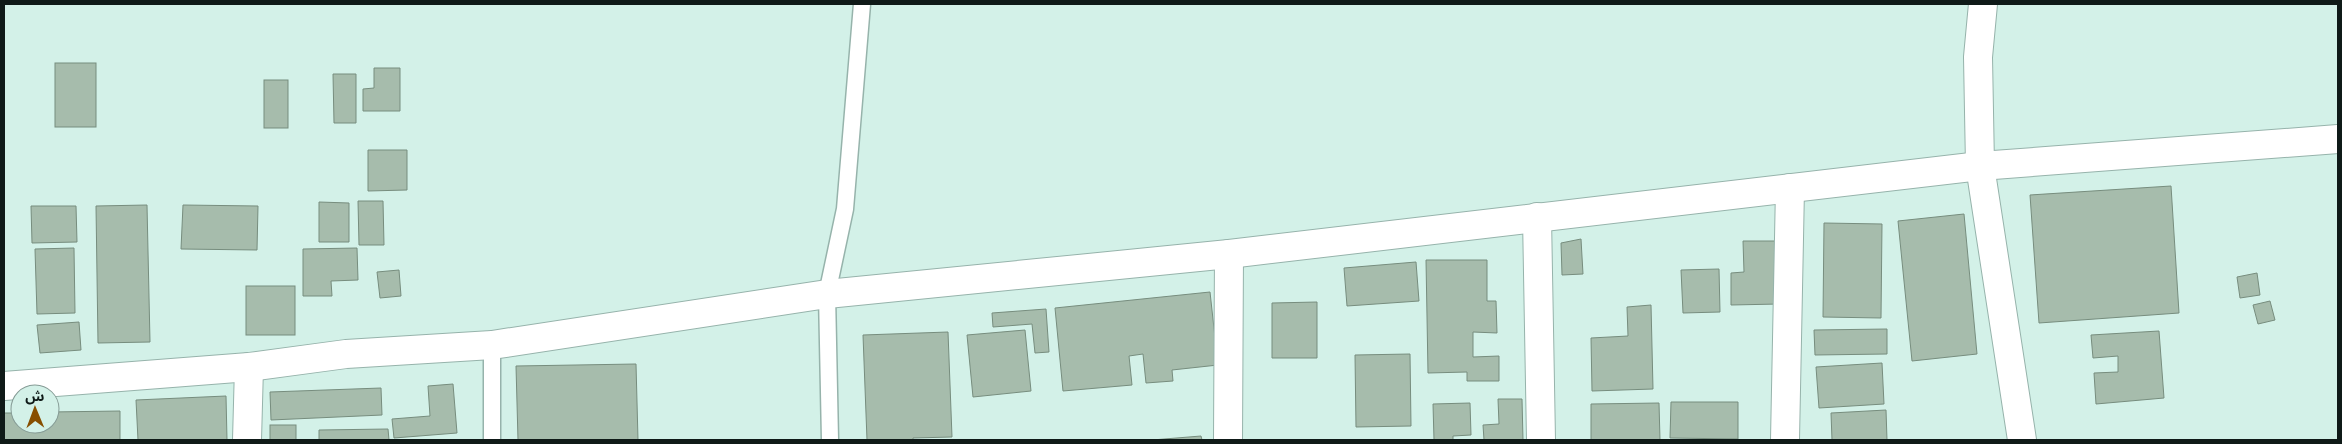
<svg xmlns="http://www.w3.org/2000/svg" width="2342" height="444" viewBox="0 0 2342 444" font-family="'Noto Sans','Noto Sans Arabic',sans-serif">
<style>
.building{fill:#a6bcac;stroke:#778d7e}
.lines{fill:none;stroke-linecap:round;stroke-linejoin:round}
.service-casing{stroke:#96b3ab;stroke-width:19}
.minor-casing{stroke:#96b3ab;stroke-width:30}
.service{stroke:#fff;stroke-width:16}
.minor{stroke:#fff;stroke-width:28}
</style>
<rect width="100%" height="100%" fill="#d3f1e8"/>
<g class="building">
<rect x="55" y="63" width="41" height="64"/>
<polygon points="374,68 400,68 400,111 363,111 363,89 374,88"/>
<polygon points="333,74 356,74 356,123 334,123"/>
<rect x="264" y="80" width="24" height="48"/>
<polygon points="368,150 407,150 407,190 368,191"/>
<polygon points="2171,186 2179,313 2039,323 2030,195"/>
<polygon points="358,201 383,201 384,245 359,245"/>
<polygon points="319,202 349,203 349,242 319,242"/>
<polygon points="147,205 150,342 98,343 96,206"/>
<polygon points="183,205 258,206 257,250 181,249"/>
<polygon points="31,206 76,206 77,242 32,243"/>
<polygon points="1964,214 1977,354 1912,361 1898,221"/>
<polygon points="1824,223 1882,224 1881,318 1823,317"/>
<polygon points="1581,239 1583,274 1562,275 1561,243"/>
<polygon points="1743,241 1778,241 1779,304 1731,305 1731,273 1744,272"/>
<polygon points="74,248 75,313 37,314 35,249"/>
<polygon points="357,248 358,280 331,281 332,296 303,296 303,249"/>
<polygon points="1426,260 1487,260 1487,301 1496,301 1497,333 1473,332 1473,357 1499,356 1499,381 1467,381 1467,372 1428,373"/>
<polygon points="1416,262 1419,301 1347,306 1344,268"/>
<polygon points="1719,269 1720,312 1683,313 1681,270"/>
<polygon points="399,270 401,296 380,298 377,272"/>
<polygon points="2257,273 2260,295 2240,298 2237,277"/>
<rect x="246" y="286" width="49" height="49"/>
<polygon points="1210,292 1218,365 1172,370 1173,381 1146,383 1143,354 1129,356 1132,385 1063,391 1055,308"/>
<polygon points="2270,301 2275,320 2258,324 2253,305"/>
<polygon points="1317,302 1317,358 1272,358 1272,303"/>
<polygon points="1651,305 1653,389 1592,391 1591,338 1628,336 1627,307"/>
<polygon points="1046,309 1049,352 1035,353 1032,324 993,327 992,313"/>
<polygon points="79,322 81,350 40,353 37,325"/>
<polygon points="1887,329 1887,354 1815,355 1814,330"/>
<polygon points="1025,330 1031,391 973,397 967,335"/>
<polygon points="2159,331 2164,398 2096,404 2094,373 2118,372 2118,356 2093,358 2091,335"/>
<polygon points="948,332 952,437 913,438 913,440 867,440 863,335"/>
<polygon points="1410,354 1411,426 1356,427 1355,355"/>
<polygon points="1882,363 1884,404 1819,408 1816,367"/>
<polygon points="636,364 638,440 518,440 516,366"/>
<polygon points="453,384 457,433 394,438 392,419 430,416 428,386"/>
<polygon points="381,388 382,415 271,420 270,392"/>
<polygon points="226,396 227,440 138,440 136,400"/>
<polygon points="1498,399 1522,399 1523,440 1484,440 1483,425 1499,424"/>
<polygon points="1671,402 1738,402 1738,439 1670,438"/>
<polygon points="1470,403 1471,435 1453,436 1453,440 1434,440 1433,404"/>
<polygon points="1659,403 1660,440 1591,440 1591,404"/>
<polygon points="1886,410 1887,440 1832,440 1831,413"/>
<polygon points="120,411 120,440 4,440 4,413 20,413 20,424 50,424 50,412"/>
<rect x="270" y="425" width="26" height="15"/>
<polygon points="388,429 389,440 319,440 319,430"/>
<polygon points="1201,436 1202,440 1152,440"/>
</g>
<g class="lines">
<defs>
<g id="service">
<polyline points="492,345 492,440"/>
<polyline points="830,440 827,294 845,209 862,4"/>
</g>
<g id="minor">
<polyline points="1983,4 1978,57 1980,166 2022,440"/>
<polyline points="1537,217 1541,440"/>
<polyline points="4,386 249,367 346,354 492,345 827,294 1229,254 1980,166 2338,139"/>
<polyline points="247,440 249,367"/>
<polyline points="1228,440 1229,254"/>
<polyline points="1785,440 1790,188"/>
</g>
</defs>
<use href="#service" class="service-casing"/>
<use href="#minor" class="minor-casing"/>
<use href="#service" class="service"/>
<use href="#minor" class="minor"/>
</g>
<rect width="2342" height="444" fill="none" stroke="#0f1a18" stroke-width="10"/>
<g transform="translate(35 409) rotate(359)"><circle r="24" fill="#d3f1e8" stroke="#859b95"/>
<path d="M0-4L9 19L0 12L-9 19Z" fill="#874f00"/>
<text y="-8" font-size="14" font-weight="bold" text-anchor="middle" fill="#0f1a18">ش</text>
</g>
</svg>
